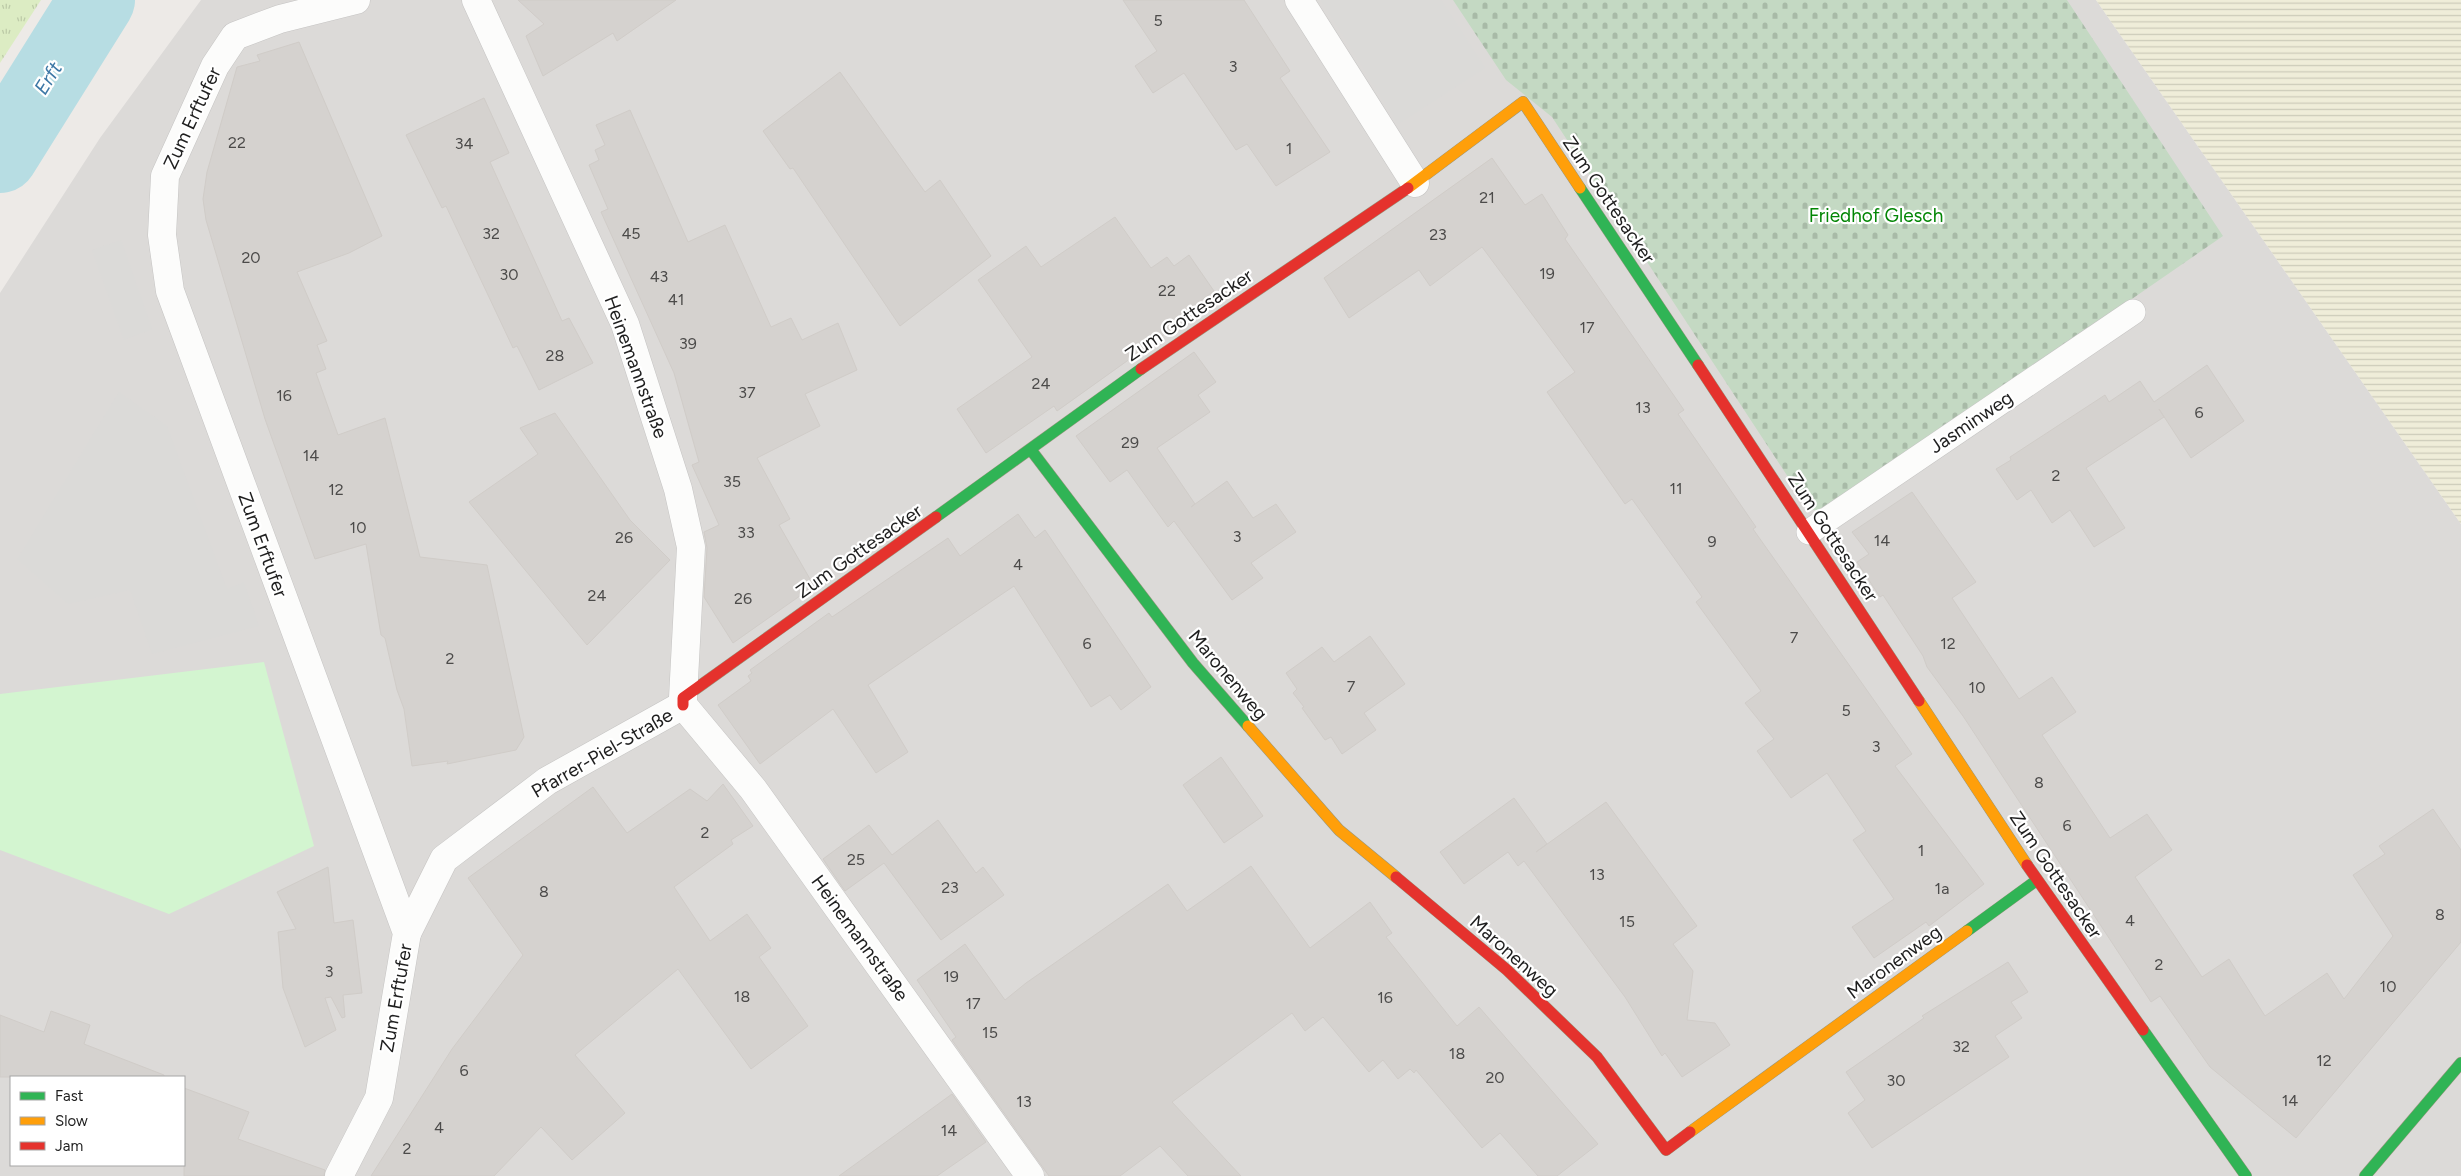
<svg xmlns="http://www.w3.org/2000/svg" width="2461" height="1176" viewBox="0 0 2461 1176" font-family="Figtree,sans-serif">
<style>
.residential{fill:#dcdad8;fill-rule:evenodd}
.religious{fill:#dbdad8}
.farmland{fill:url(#farmland-rules)}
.grass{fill:url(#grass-tufts)}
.cemetery{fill:url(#cemetery-stones)}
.park{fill:#d3f5d0}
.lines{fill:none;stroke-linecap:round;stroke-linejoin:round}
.river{stroke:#b7dde3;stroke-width:76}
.building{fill:#d5d2cf;stroke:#d0ccc8}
.lane-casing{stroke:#c5c4c3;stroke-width:26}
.street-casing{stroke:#c5c4c3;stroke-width:29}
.fast-casing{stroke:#97977e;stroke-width:12}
.slow-casing{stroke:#97977e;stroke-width:12}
.jam-casing{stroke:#97977e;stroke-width:12}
.lane{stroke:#fcfcfb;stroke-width:25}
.street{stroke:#fcfcfb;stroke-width:28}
.fast{stroke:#30b455;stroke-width:11}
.slow{stroke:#ff9f0a;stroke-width:11}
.jam{stroke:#e5322d;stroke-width:11}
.labels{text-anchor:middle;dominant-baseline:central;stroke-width:4.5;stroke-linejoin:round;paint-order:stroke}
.number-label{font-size:16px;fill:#4c4b4a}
.street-label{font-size:19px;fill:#1e1e1e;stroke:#fff}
.park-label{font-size:19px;fill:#038605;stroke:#fff}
.water-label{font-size:20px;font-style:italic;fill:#3e78a6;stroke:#fff}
</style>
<defs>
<pattern id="farmland-rules" width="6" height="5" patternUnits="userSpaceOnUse" patternTransform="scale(1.25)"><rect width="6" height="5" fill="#efedd9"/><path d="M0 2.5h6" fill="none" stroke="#cccbba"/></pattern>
<pattern id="grass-tufts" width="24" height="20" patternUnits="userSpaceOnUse" patternTransform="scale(1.25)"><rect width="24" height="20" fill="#dcecc3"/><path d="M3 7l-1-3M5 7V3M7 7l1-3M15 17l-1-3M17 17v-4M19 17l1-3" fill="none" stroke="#bccaa7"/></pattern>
<pattern id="cemetery-stones" width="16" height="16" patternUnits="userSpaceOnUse" patternTransform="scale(1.25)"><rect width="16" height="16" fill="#c4d9c3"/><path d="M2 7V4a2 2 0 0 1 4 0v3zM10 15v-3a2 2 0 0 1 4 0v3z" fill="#a8baa7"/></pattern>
</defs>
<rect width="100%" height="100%" fill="#edeae7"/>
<path class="residential" d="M201 0H2096L2461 524V1176H0V293L100 138ZM11 1077H184V1165H11Z"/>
<g class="religious">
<polygon points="1321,0 1441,0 1485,68 1398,124"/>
<polygon points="121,240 152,329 124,340 92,250"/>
<polygon points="119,392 167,426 227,589 244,582 259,626 152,654 130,590 68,604 17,559"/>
</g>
<polygon class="farmland" points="2096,0 2461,0 2461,524"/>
<polygon class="grass" points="0,0 41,0 0,63"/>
<polygon class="cemetery" points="1453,0 2067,0 2223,236 1824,512 1809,509 1552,117 1506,80"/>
<polygon class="park" points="264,662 314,846 169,914 0,850 0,694"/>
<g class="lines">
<polyline class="river" points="0,155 97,0"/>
</g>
<g class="building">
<polygon points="518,0 676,0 617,41 613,33 543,76 526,36 544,24"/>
<polygon points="1123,0 1244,0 1290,71 1280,78 1330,152 1276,186 1247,144 1236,150 1184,73 1153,93 1135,66 1157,51"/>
<polygon points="299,42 382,236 349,253 297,272 327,341 317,345 326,369 316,373 338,435 385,418 420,557 487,565 524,737 516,750 447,764 448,761 412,766 404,709 397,690 385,638 381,635 366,544 315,559 265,419 206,220 203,199 207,172 237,67 260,61 257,55"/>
<polygon points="840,72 925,192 940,180 991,256 900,326 793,168 790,169 763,131"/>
<polygon points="484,98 509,153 490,162 562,321 569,318 593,363 539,390 517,346 513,348 446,206 442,208 406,135"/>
<polygon points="630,110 688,242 725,225 771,327 791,318 802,340 838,323 857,370 805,394 820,426 757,458 790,519 779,525 814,586 733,643 704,597 707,548 704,532 719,525 692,465 699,462 674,373 601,212 608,209 589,165 599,160 595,150 605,145 596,125"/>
<polygon points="1492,158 1525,205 1542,194 1568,235 1565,239 1684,410 1678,414 1756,527 1753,529 1912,754 1895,766 1984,884 1929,926 1926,922 1874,958 1852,927 1894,899 1853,840 1866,831 1827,773 1791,798 1757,751 1774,739 1745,703 1761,691 1696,602 1702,597 1632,499 1625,504 1547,392 1575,372 1482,247 1430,286 1419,270 1349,318 1324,278"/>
<polygon points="1115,217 1151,268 1167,257 1174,266 1189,255 1214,291 1173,321 1176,326 1057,411 1054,406 986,453 957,409 1032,357 978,280 1026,246 1041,267"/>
<polygon points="1194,352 1216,382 1198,395 1210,412 1157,448 1195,504 1191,507 1227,481 1253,518 1276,504 1296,532 1251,563 1263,578 1232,600 1174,521 1168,527 1127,470 1110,482 1076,436"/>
<polygon points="2207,365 2244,421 2191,458 2159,409 2164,417 2086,468 2125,528 2094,547 2070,510 2052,523 2031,490 2017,500 1996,469 2011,460 2010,457 2105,395 2109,402 2140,381 2154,402"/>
<polygon points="555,413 630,520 670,560 587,645 469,502 538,454 520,428"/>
<polygon points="1912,492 1976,582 1952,598 2019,699 2052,677 2076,712 2042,735 2110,838 2147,814 2172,850 2135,877 2202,977 2229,959 2265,1016 2327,973 2344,999 2393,936 2353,875 2385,854 2379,846 2433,809 2461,850 2461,942 2296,1138 2210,1067 2160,996 2151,1002 1963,716 1927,667 1923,656 1883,595 1880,597 1857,562 1869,554 1852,532"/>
<polygon points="1018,514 1035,538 1045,530 1151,687 1121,710 1110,695 1091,707 1014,586 868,685 908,752 876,773 833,709 760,764 718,705 751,681 748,676 752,673 750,670 829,613 832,617 948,538 960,556"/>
<polygon points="1370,636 1405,684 1364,713 1376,730 1342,754 1331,737 1325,740 1302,708 1304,707 1293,693 1297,689 1286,673 1322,647 1334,662"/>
<polygon points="1221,757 1263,816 1224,843 1183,785"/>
<polygon points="723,784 753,826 731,840 733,844 674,887 710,941 747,914 771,948 759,957 808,1026 751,1069 678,969 575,1055 625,1113 572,1160 541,1127 494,1176 371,1176 452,1049 523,955 468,878 593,787 627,833 690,789 707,801"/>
<polygon points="1514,798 1547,844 1536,852 1606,802 1697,926 1673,944 1693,971 1687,1020 1715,1023 1730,1045 1682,1077 1665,1053 1662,1056 1625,997 1524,861 1518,866 1508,852 1464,884 1440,852"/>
<polygon points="938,820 976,873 983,867 1004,895 941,940 884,863 845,891 823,859 869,825 892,855"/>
<polygon points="1251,866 1310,948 1370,902 1392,933 1386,937 1457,1026 1479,1007 1598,1144 1557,1176 1538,1176 1500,1133 1482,1148 1416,1070 1414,1073 1410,1069 1398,1079 1383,1060 1369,1072 1323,1017 1305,1031 1292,1013 1172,1102 1241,1176 1188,1176 1160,1146 1120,1176 1049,1176 952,1040 956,1037 917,980 965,944 1005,1000 1026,983 1168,884 1187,911"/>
<polygon points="328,867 334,923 353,920 362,993 343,995 345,1017 342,1018 331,997 325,998 336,1030 305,1047 283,988 278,932 296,929 277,892"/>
<polygon points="2008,962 2028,992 2011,1002 2022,1018 1995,1036 2009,1057 1872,1148 1848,1113 1865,1100 1846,1072 1924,1018 1922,1016"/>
<polygon points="51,1011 90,1025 84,1044 164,1075 164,1077 0,1077 0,1015 44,1032"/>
<polygon points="184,1088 249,1112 238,1139 325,1170 324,1176 184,1176"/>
<polygon points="952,1094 986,1142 937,1176 839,1176"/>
</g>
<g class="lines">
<defs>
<polyline id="lane" points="1809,532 2133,312"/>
<g id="street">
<polyline points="476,0 625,324 678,489 691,547 683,698"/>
<polyline points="1299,0 1415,183"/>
<polyline points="407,933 444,859 547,781 683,705 753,789 1030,1176"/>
<polyline points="339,1176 379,1098 407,933 170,291 162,235 165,176 215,66 235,36 280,19 356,0"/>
</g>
<g id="fast">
<polyline points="1580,188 1698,365"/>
<polyline points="1031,450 1193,663 1248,726"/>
<polyline points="936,517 1141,369"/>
<polyline points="1967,931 2037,880"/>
<polyline points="2143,1030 2246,1176"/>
<polyline points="2365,1176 2461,1063"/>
</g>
<g id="slow">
<polyline points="1408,188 1523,102 1580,188"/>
<polyline points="1919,701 2027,865"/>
<polyline points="1248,726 1339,830 1396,877"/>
<polyline points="1690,1132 1967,931"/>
</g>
<g id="jam">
<polyline points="1698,365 1919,701"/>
<polyline points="1141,369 1408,188"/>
<polyline points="683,705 683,698 936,517"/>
<polyline points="2027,865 2143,1030"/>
<polyline points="1396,877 1507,970 1597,1057 1666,1150 1690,1132"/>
</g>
</defs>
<use href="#lane" class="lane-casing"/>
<use href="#street" class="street-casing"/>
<use href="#fast" class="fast-casing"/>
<use href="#slow" class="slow-casing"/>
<use href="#jam" class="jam-casing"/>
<use href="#lane" class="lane"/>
<use href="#street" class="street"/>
<use href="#fast" class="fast"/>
<use href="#slow" class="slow"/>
<use href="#jam" class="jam"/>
</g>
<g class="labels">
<g class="number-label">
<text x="1158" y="20">5</text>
<text x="1233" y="66">3</text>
<text x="237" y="142">22</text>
<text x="464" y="143">34</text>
<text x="1289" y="148">1</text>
<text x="1487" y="197">21</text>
<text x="491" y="233">32</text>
<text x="631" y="233">45</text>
<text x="1438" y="234">23</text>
<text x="251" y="257">20</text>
<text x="1547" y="273">19</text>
<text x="509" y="274">30</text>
<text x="659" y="276">43</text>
<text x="1167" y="290">22</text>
<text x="676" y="299">41</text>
<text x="1587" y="327">17</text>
<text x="688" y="343">39</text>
<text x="555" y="355">28</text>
<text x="1041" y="383">24</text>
<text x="747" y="392">37</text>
<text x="284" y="395">16</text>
<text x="1643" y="407">13</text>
<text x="2199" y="412">6</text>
<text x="1130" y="442">29</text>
<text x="311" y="455">14</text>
<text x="2056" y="475">2</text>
<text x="732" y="481">35</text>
<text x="1676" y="488">11</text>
<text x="336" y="489">12</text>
<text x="358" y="527">10</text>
<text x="746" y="532">33</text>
<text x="1237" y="536">3</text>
<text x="624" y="537">26</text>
<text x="1882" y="540">14</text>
<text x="1712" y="541">9</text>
<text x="1018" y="564">4</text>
<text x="597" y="595">24</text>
<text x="743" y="598">26</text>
<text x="1794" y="637">7</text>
<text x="1087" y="643">6</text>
<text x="1948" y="643">12</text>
<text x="450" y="658">2</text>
<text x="1351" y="686">7</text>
<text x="1977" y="687">10</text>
<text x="1846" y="710">5</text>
<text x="1876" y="746">3</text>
<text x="2039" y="782">8</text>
<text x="2067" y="825">6</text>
<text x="705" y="832">2</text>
<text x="1921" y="850">1</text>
<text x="856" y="859">25</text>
<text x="1597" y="874">13</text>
<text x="950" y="887">23</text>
<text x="1942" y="888">1a</text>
<text x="544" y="891">8</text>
<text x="2440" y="914">8</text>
<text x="2130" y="920">4</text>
<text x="1627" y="921">15</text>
<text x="2159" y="964">2</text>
<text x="329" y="971">3</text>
<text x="951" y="976">19</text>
<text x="2388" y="986">10</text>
<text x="742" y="996">18</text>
<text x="1385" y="997">16</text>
<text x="973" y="1003">17</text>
<text x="990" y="1032">15</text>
<text x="1961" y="1046">32</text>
<text x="1457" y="1053">18</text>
<text x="2324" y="1060">12</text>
<text x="464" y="1070">6</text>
<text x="1495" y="1077">20</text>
<text x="1896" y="1080">30</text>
<text x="2290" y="1100">14</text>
<text x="1024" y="1101">13</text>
<text x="439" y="1127">4</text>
<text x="949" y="1130">14</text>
<text x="407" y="1148">2</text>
</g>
<g class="street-label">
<text transform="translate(192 118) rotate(-65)">Zum Erftufer</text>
<text transform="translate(1609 200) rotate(56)">Zum Gottesacker</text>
<text transform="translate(1189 315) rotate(-34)">Zum Gottesacker</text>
<text transform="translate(636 367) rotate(70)">Heinemannstraße</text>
<text transform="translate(1971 422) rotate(-34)">Jasminweg</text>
<text transform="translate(1833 537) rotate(57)">Zum Gottesacker</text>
<text transform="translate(263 545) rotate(70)">Zum Erftufer</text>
<text transform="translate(859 551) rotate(-35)">Zum Gottesacker</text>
<text transform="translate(1228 675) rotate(50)">Maronenweg</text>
<text transform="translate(602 753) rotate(-30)">Pfarrer-Piel-Straße</text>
<text transform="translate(2056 875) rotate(56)">Zum Gottesacker</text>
<text transform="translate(860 938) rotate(54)">Heinemannstraße</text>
<text transform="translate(1514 956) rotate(42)">Maronenweg</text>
<text transform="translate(1894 962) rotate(-36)">Maronenweg</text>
<text transform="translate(396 998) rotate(-80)">Zum Erftufer</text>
</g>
<g class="park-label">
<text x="1876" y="215">Friedhof Glesch</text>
</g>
<g class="water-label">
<text transform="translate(48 78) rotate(-58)">Erft</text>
</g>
</g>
<rect x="10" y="1076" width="175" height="90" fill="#ffffff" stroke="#a5a5a5"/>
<rect x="20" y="1092" width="25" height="8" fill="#30b455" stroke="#a5a5a5"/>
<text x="55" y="1101" font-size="15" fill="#1e1e1e">Fast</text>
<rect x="20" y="1117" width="25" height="8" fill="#ff9f0a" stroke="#a5a5a5"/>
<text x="55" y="1126" font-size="15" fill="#1e1e1e">Slow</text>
<rect x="20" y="1142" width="25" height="8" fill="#e5322d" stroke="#a5a5a5"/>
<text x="55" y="1151" font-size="15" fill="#1e1e1e">Jam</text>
</svg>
